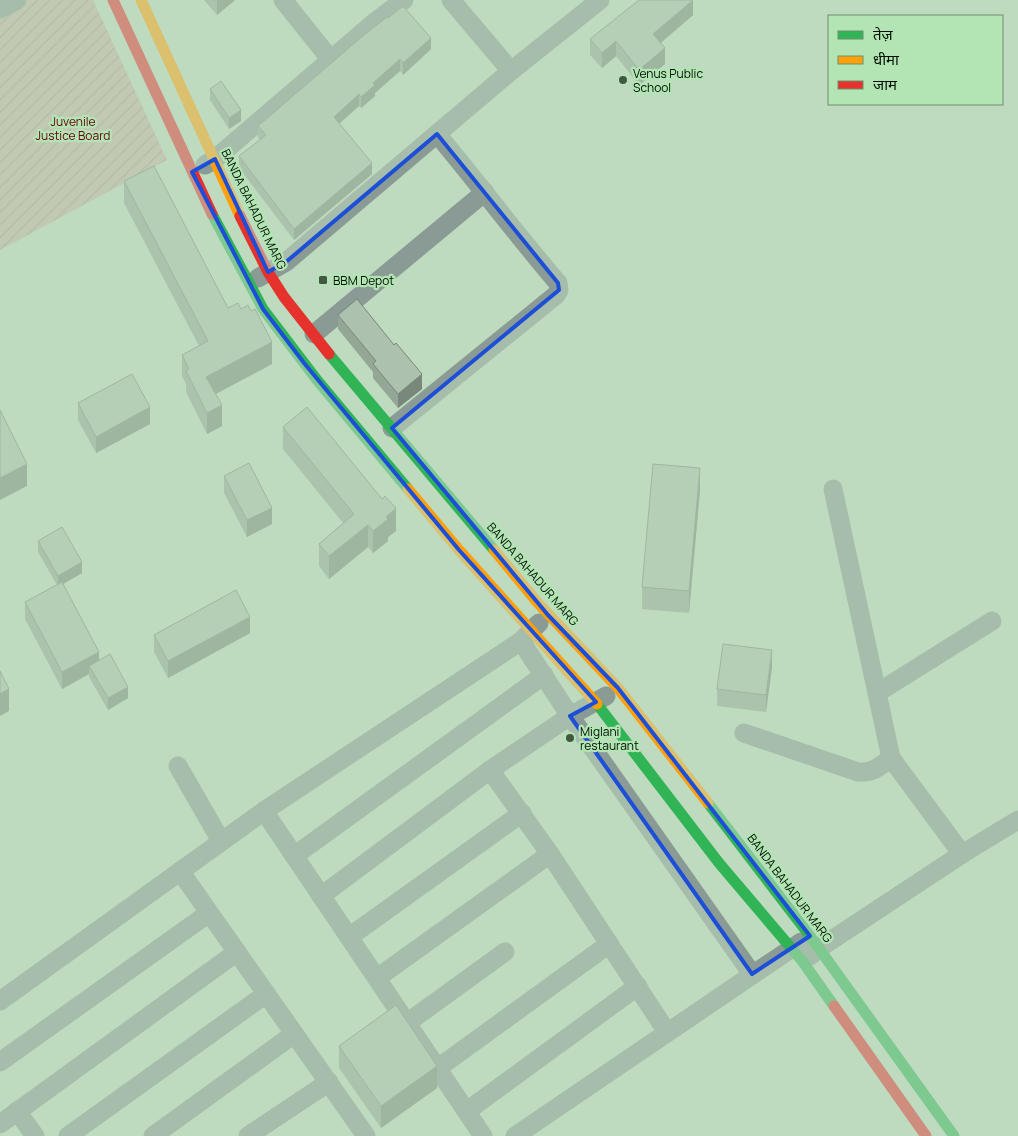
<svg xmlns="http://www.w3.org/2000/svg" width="1018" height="1136" viewBox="0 0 1018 1136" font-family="Manrope,'Noto Sans Devanagari',sans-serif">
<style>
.garden{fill:url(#garden-furrows)}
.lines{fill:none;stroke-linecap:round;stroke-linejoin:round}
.street{stroke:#8a9a94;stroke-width:19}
.fast{stroke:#30b455;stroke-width:11}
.slow{stroke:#ff9f0a;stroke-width:11}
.jam{stroke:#e5322d;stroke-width:11}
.wall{fill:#94a796}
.shaded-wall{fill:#78887a}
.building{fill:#acc2ae;stroke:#78887a}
.marked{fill:none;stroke:#1d4ed8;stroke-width:4;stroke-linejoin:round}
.poi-dot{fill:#435744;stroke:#b3e5b4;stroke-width:2}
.labels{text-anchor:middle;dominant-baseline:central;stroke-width:4.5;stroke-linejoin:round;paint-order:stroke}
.poi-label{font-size:12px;fill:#011002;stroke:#b3e5b4;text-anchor:start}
.park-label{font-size:12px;fill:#67010b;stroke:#b3e5b4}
.street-label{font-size:12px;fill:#011002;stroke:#b3e5b4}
</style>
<defs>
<pattern id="garden-furrows" width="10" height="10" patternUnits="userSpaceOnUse" patternTransform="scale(1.25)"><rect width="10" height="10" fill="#c6b3a4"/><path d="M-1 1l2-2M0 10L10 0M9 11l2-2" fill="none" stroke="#a8998c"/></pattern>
</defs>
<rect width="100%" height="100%" fill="#bedabf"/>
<polygon class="garden" points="0,0 93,0 167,160 0,250"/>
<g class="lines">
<g class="street">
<polyline points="283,0 331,60"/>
<polyline points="451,0 511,71"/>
<polyline points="0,9 17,0"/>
<polyline points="205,165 215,159 376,21 404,0"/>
<polyline points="258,278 286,262 511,71 600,0"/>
<polyline points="314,334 485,192"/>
<path d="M392 428 556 295 559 290 558 283C516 234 478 183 437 134"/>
<polyline points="833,489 891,758 962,854"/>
<polyline points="521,641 570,716 752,974"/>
<polyline points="877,693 992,621"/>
<path d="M744 733 858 772C873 773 879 767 891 758"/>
<polyline points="178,766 221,841"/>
<polyline points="490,770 550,854 667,1032"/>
<polyline points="264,811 483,1136"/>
<polyline points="294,856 544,675"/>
<polyline points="180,871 366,1136"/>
<polyline points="321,896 490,770 570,716 606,696"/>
<polyline points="349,937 522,813"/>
<polyline points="810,956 818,949 962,854 1018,820"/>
<polyline points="377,978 550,854"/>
<polyline points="0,1001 264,811 521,641 539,623"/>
<polyline points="407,1023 505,952"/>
<polyline points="0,1062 209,913"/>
<polyline points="438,1068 609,944"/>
<polyline points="17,1111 35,1136"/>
<polyline points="467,1111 638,986"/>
<polyline points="0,1124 237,952"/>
<polyline points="68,1136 266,994"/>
<polyline points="153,1136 294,1034"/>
<polyline points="248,1136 329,1082"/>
<polyline points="515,1136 801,942"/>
</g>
<g class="fast">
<polyline points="212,214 263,309 317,380 408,489"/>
<polyline points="329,354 494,550"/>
<polyline points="597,704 719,863 803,962 834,1006"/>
<polyline points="708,803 810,936 954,1136"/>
</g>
<g class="slow">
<polyline points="141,0 240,216"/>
<polyline points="408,489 459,550 597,704"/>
<polyline points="494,550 537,602 618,688 708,803"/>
</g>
<g class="jam">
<polyline points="113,0 212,214"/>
<polyline points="240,216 268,272 284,297 329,354"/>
<polyline points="834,1006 926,1136"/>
</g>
</g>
<g class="wall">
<polygon points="204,0 235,0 217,15"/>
<polygon points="693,15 661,43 665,64 639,85 616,56 602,68 590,55 590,39"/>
<polygon points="364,35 431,49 403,75 400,71 375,93 375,96 361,108 359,106 339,124 372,174 294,240 239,168 239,156 260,140 258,137 258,126"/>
<polygon points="210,89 241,121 229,129 210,100"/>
<polygon points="124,181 228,308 272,364 216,394 222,426 207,434 186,392 186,384 182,376 182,355 199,346 124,203"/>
<polygon points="338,315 394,345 422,389 398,408 373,378 373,372 338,329"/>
<polygon points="78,403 150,424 96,453 78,420"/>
<polygon points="283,427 396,531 388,537 388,541 373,553 368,547 329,579 319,566 319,544 343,523 283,449"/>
<polygon points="224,476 272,524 247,537 224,493"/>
<polygon points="700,490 689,613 642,609 642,587"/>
<polygon points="38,541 82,573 63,584 99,660 128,698 108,710 89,677 89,674 62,689 25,619 25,602 57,585 38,552"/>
<polygon points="250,633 168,678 154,652 154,635"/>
<polygon points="772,667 766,712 717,706 717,689"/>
<polygon points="339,1046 437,1088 381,1128 339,1068"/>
</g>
<g class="shaded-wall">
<polygon points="217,0 235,0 217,15"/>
<polygon points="693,0 693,15 653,49 653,34"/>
<polygon points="431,38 431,49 403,75 403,63"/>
<polygon points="616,41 616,56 602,68 602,53"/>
<polygon points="665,48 665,64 639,85 639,70"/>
<polygon points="400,59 400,71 375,93 375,96 361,108 361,97 373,83"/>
<polygon points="359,94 359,106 334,128 334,117"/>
<polygon points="241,110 241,121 229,129 229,118"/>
<polygon points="372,163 372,174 294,240 294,229"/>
<polygon points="272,342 272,364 206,399 206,377"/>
<polygon points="422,374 422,389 398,408 398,394"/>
<polygon points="222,405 222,426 207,434 207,413"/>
<polygon points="150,407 150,424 96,453 96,437"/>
<polygon points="27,464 27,486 0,500 0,478"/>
<polygon points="700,468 700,490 689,613 689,591"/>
<polygon points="272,508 272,524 247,537 247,520"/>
<polygon points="396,508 396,531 388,537 388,541 373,553 373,531 386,517"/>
<polygon points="368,525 368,547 329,579 329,556"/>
<polygon points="82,562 82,573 58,587 58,576"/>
<polygon points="250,617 250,633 168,678 168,661"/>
<polygon points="772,650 772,667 766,712 766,695"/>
<polygon points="99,652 99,669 89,666 89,674 62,689 62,672"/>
<polygon points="128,687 128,698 108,710 108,698"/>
<polygon points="9,689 9,711 0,716 0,694"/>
<polygon points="437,1066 437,1088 381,1128 381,1106"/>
</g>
<g class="building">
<polygon points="639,0 693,0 653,34 665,48 639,70 616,41 602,53 590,39"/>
<polygon points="403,6 431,38 403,63 400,59 373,83 375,85 361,97 359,94 334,117 372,163 294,229 239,156 266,135 258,126 364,35 387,17 388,18"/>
<polygon points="221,81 241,110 229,118 210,89"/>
<polygon points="154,166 228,308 238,303 241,309 248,305 251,311 255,309 272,342 206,377 222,405 207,413 186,371 189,369 182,355 208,341 124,181"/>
<polygon points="357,299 394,345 396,343 422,374 398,394 373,364 376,361 338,315"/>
<polygon points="132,374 150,407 96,437 78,403"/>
<polygon points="307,407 382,499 385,496 396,508 386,517 388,519 373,531 368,525 329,556 319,544 354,514 283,427"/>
<polygon points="0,410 27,464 0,478"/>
<polygon points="249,463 272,508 247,520 224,476"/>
<polygon points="653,464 700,468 689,591 642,587"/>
<polygon points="62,527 82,562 58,576 38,541"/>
<polygon points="62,582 99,652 62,672 25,602"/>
<polygon points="236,590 250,617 168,661 154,635"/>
<polygon points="723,644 772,650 766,695 717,689"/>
<polygon points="110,654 128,687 108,698 89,666"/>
<polygon points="0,671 9,689 0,694"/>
<polygon points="396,1005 437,1066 381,1106 339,1046"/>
</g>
<path d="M0 0H1018V1136H0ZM437 134 558 283 559 290 392 428 548 615 618 688 810 936 752 974 570 716 596 702 459 550 304 363 263 309 192 172 215 159 268 272 286 262Z" fill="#bedabf" fill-opacity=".55" fill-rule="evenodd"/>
<path class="marked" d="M437 134 558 283 559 290 392 428 548 615 618 688 810 936 752 974 570 716 596 702 459 550 304 363 263 309 192 172 215 159 268 272 286 262Z"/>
<g class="poi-dot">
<circle cx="623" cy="80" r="5"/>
<rect x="318" y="275" width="10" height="10" rx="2.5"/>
<circle cx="570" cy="738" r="5"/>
</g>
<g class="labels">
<g class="poi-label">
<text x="633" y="73">Venus Public<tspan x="633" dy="14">School</tspan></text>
<text x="333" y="280">BBM Depot</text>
<text x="580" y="731">Miglani<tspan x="580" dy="14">restaurant</tspan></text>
</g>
<g class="park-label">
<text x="73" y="121">Juvenile<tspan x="73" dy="14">Justice Board</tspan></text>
</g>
<g class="street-label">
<text transform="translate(254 209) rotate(64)">BANDA BAHADUR MARG</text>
<text transform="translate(533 574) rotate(49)">BANDA BAHADUR MARG</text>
<text transform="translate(790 888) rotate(53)">BANDA BAHADUR MARG</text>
</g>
</g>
<rect x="828" y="15" width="175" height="90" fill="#b3e5b4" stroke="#6c906d"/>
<rect x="838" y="31" width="25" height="8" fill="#30b455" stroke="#6c906d"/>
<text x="873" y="40" font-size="15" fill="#011002">तेज़</text>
<rect x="838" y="56" width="25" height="8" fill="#ff9f0a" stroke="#6c906d"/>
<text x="873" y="65" font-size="15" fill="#011002">धीमा</text>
<rect x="838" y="81" width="25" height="8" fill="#e5322d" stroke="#6c906d"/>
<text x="873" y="90" font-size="15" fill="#011002">जाम</text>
</svg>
